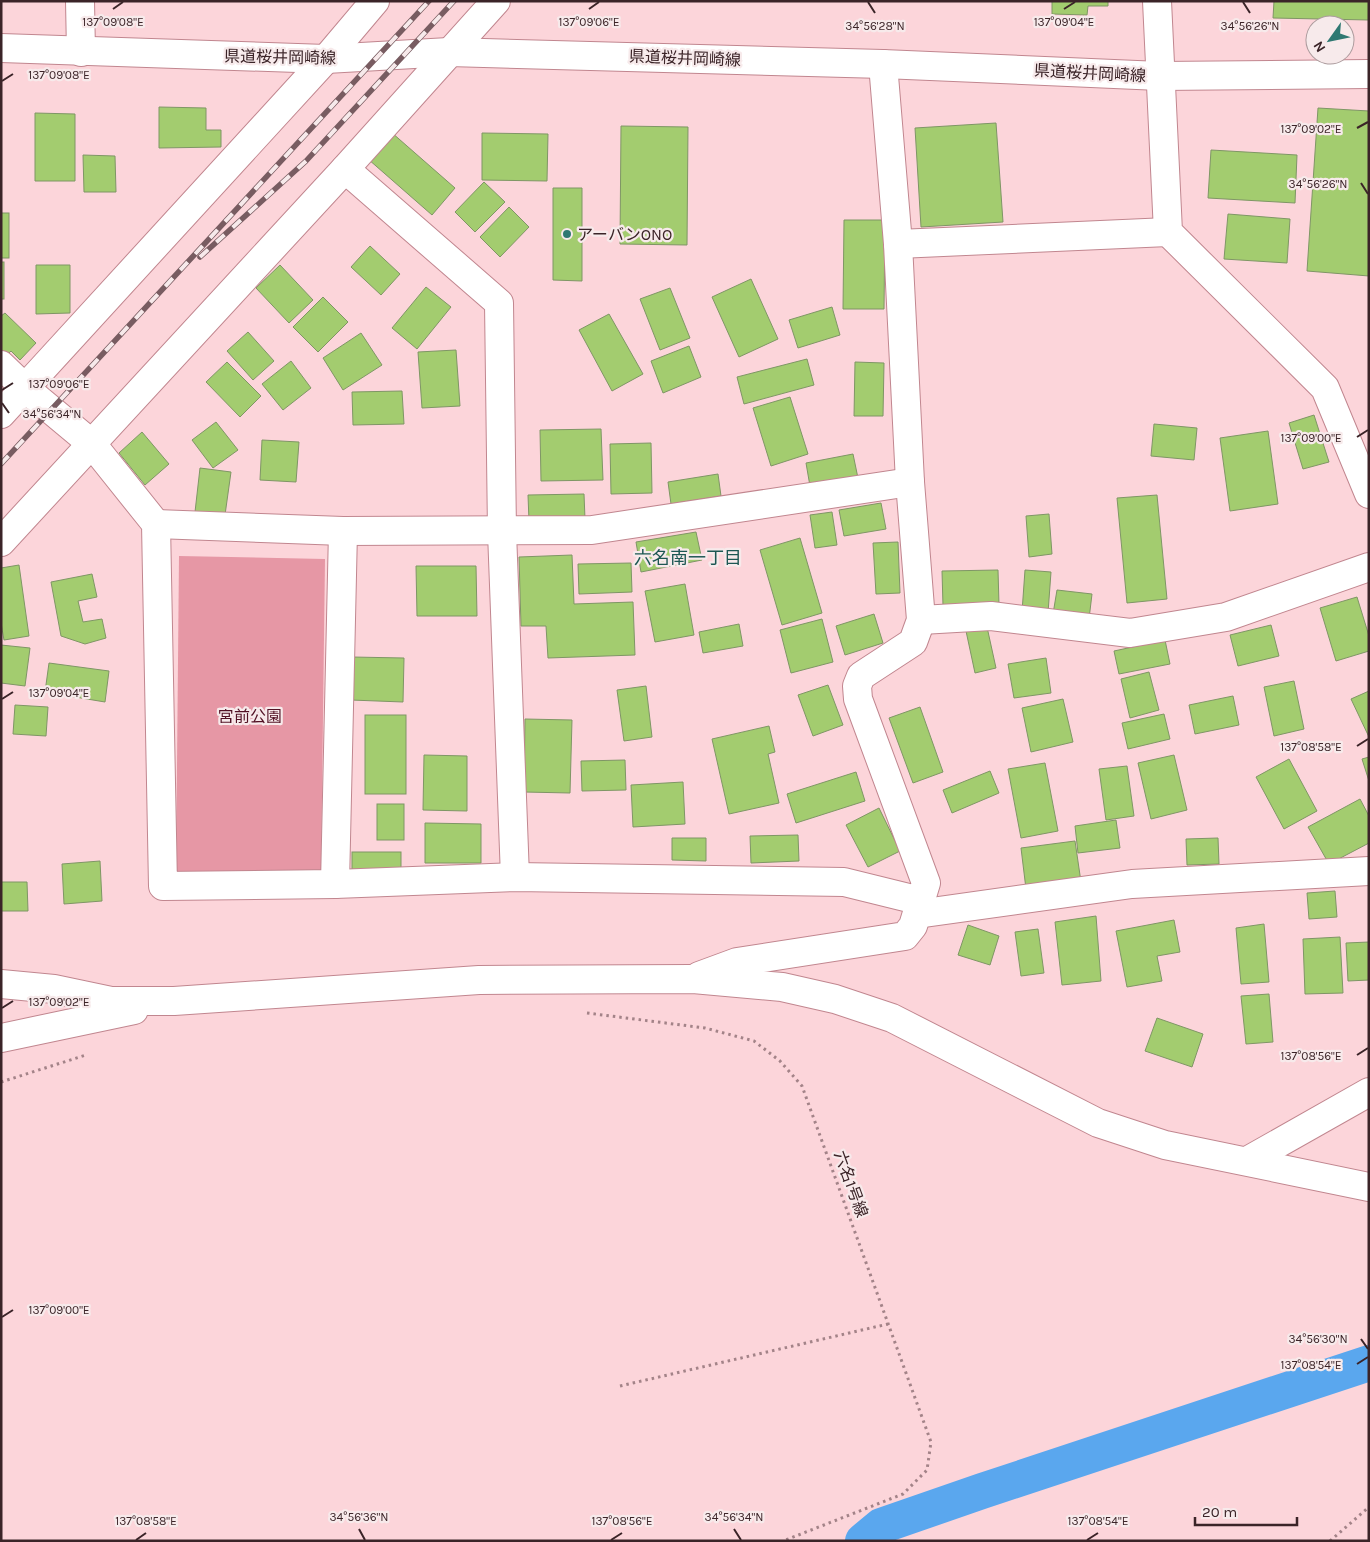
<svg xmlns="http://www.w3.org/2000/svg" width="1370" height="1542" viewBox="0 0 1370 1542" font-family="Karla,'Noto Sans JP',sans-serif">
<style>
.green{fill:#e697a5}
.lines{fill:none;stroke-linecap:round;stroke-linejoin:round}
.canal{stroke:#5aa7ee;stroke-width:36}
.building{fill:#a3cc6f;stroke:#7f9665}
.street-casing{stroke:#c1868f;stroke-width:30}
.secondary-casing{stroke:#c1868f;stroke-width:30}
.path{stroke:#a38388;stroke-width:3;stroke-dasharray:2.5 4;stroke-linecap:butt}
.street{stroke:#fff;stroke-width:28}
.secondary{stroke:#fff;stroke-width:28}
.rail-casing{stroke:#785c61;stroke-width:5.5}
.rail{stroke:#f7eaeb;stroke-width:4;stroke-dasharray:11;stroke-linecap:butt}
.ticks{fill:none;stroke:#3b2428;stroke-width:2}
.poi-dot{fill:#2f7872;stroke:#f7eaeb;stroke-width:2}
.labels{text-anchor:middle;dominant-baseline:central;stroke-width:4.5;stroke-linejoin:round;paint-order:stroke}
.street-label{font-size:16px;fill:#3b2428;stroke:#f7eaeb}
.poi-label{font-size:16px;fill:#3b2428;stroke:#f7eaeb;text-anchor:start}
.park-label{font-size:16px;fill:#521124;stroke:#f7eaeb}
.neighbourhood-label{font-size:18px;fill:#1d5753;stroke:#f7eaeb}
.ticks-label{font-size:12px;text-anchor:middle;fill:#3b2428;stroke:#f7eaeb;stroke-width:4.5;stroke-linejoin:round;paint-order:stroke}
</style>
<rect width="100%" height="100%" fill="#fcd5da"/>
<polygon class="green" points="179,556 325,559 321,875 176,872"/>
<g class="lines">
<polyline class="canal" points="863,1541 881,1526 982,1491 1369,1363"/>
</g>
<g class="building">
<polygon points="1052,1 1108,1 1108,6 1088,6 1087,15 1052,14"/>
<polygon points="1274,1 1369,1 1369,20 1273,18"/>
<polygon points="159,107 206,108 206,130 221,130 221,147 159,148"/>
<polygon points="1318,108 1369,111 1369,276 1307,271"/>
<polygon points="35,113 75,114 75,181 35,181"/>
<polygon points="996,123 1003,222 921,227 915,128"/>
<polygon points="621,126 688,127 687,245 620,244"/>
<polygon points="391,132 455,188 432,215 368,159"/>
<polygon points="482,133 548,134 547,181 482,180"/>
<polygon points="1211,150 1297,155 1295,203 1208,198"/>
<polygon points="83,155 115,156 116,192 84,192"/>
<polygon points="484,182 505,202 475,232 455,212"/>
<polygon points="553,188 582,188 582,281 553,280"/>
<polygon points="509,207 529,227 500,257 480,237"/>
<rect x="1" y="213" width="8" height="45"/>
<polygon points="1228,214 1290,219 1287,263 1224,259"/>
<polygon points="844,220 885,220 884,309 843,309"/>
<polygon points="370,246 400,274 381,295 351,267"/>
<rect x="1" y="262" width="3" height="37"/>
<polygon points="36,265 70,265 70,313 36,314"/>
<polygon points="280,265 313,300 289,323 256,288"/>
<polygon points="751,279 778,339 739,357 712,297"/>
<polygon points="426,287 451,307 417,349 392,328"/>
<polygon points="670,288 690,338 660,350 640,299"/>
<polygon points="323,297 348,322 318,352 293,327"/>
<polygon points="832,307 840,335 798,348 789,320"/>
<polygon points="5,313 36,343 20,360 11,351 3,359 1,358 1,316"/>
<polygon points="609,314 643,374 612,391 579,330"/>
<polygon points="248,332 274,361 253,380 227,351"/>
<polygon points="361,333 382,365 343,390 323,358"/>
<polygon points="689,346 701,377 663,393 651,361"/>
<polygon points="456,350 460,406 422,408 418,352"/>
<polygon points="807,359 814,385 744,404 737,377"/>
<polygon points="291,361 311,388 283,410 262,384"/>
<polygon points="227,362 261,396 240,417 206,382"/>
<polygon points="855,362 884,363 883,416 854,416"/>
<polygon points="402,391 404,424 353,425 352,392"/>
<polygon points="790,397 808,454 771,466 753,408"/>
<polygon points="1314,415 1329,462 1303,469 1289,423"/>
<polygon points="216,422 238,450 213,468 192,440"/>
<polygon points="1154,424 1197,428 1194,460 1151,456"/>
<polygon points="601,429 603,480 541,481 540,430"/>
<polygon points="1268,431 1278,504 1230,511 1220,438"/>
<polygon points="142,432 169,464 145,485 119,453"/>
<polygon points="262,440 299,442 296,482 260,480"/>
<polygon points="651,443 652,493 611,494 610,444"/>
<polygon points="853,454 859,483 811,492 806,463"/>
<polygon points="200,468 231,472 225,515 195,512"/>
<polygon points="718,474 721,496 671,504 668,482"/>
<polygon points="584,494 585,519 529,521 528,495"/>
<polygon points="1157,495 1167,599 1127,603 1117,498"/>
<polygon points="881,503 886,529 844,536 839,510"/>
<polygon points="832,512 837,545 815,548 810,515"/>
<polygon points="1049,514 1052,554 1029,557 1026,516"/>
<polygon points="696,532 702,560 641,572 636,542"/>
<polygon points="800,538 822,613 782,625 760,550"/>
<polygon points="898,542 900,593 876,594 873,543"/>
<polygon points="572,555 574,604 633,602 635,655 548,658 546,626 521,626 519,557"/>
<polygon points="631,563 632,592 579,594 578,564"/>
<polygon points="19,565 29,636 4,640 1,623 1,568"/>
<polygon points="416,566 476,566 477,616 417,616"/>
<polygon points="998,570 999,605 943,606 942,571"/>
<polygon points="1025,570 1051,572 1048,613 1022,612"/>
<polygon points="92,574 97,597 78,601 83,622 102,619 106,638 85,644 61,636 51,582"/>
<polygon points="685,584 694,635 655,642 645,591"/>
<polygon points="1057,590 1092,594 1089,619 1053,614"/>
<polygon points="1357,597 1369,636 1369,651 1336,661 1320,608"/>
<polygon points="874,614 883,643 845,655 836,626"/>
<polygon points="822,619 833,662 791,673 780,630"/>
<polygon points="739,624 743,646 703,653 699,632"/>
<polygon points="1271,625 1279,656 1238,666 1230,635"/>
<polygon points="987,627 996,668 975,673 966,631"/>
<polygon points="1165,640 1170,664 1119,674 1114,651"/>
<polygon points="1,645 30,648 25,686 1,683"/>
<polygon points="352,657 404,658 403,702 351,700"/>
<polygon points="1046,658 1051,693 1014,698 1008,664"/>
<polygon points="49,663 109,671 105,702 45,692"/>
<polygon points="1149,672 1159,710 1130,718 1121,679"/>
<polygon points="1294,681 1304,729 1274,736 1264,687"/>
<polygon points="828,685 843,725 813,736 798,695"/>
<polygon points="646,686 652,737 624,741 617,690"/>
<polygon points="1369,691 1369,737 1351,699"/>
<polygon points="1233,696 1239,725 1195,734 1189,705"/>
<polygon points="1063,699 1073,742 1031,752 1022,708"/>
<polygon points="15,705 48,707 46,736 13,734"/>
<polygon points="920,707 943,772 913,783 889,718"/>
<polygon points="1164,714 1170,739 1128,749 1122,723"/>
<rect x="365" y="715" width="41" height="79"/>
<polygon points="525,719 572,720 570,793 524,792"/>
<polygon points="769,726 775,752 768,754 779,803 729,814 712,739"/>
<polygon points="424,755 467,756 467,811 423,810"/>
<polygon points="1174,755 1187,810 1151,819 1138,763"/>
<polygon points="1369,757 1369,781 1362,759"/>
<polygon points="1289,759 1317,811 1284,829 1256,777"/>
<polygon points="625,760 626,790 582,791 581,761"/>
<polygon points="1045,763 1058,831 1021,838 1008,769"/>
<polygon points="1127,766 1134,816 1106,820 1099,769"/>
<polygon points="990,771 999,793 952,813 943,790"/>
<polygon points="856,772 865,801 796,823 787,794"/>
<polygon points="683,782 685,824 633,827 631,785"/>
<polygon points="1360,799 1369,816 1369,843 1329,864 1308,827"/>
<rect x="377" y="804" width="27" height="36"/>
<polygon points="879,808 900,851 868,867 846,825"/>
<polygon points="1116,820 1120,848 1078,853 1075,826"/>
<polygon points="425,823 481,824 481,863 425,863"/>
<polygon points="798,835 799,861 751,863 750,836"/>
<polygon points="672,838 706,838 706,861 672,860"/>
<polygon points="1218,838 1219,864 1187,865 1186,839"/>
<polygon points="1075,841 1081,882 1026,889 1021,848"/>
<rect x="352" y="852" width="49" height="24"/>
<polygon points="100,861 102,901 64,904 62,864"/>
<polygon points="1,882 27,882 28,911 1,911"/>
<polygon points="1335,891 1337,917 1309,919 1307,893"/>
<polygon points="1096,916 1101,981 1062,985 1055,922"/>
<polygon points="1174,920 1180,952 1157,956 1162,981 1127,987 1116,931"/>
<polygon points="1264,924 1269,982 1241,984 1236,928"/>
<polygon points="968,925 999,936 990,965 958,955"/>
<polygon points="1038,929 1044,973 1021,976 1015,932"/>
<polygon points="1340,937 1343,993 1305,994 1303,939"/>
<polygon points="1369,942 1369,980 1348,981 1346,943"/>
<polygon points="1269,994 1273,1042 1246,1044 1241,996"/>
<polygon points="1157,1018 1203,1034 1192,1067 1145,1051"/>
</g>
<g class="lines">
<defs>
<g id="street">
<polyline points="80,1 81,52"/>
<polyline points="1157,1 1168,232 1325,388 1369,494"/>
<polyline points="345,169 499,303 502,532 515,877"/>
<polyline points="898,244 1168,232"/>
<polyline points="1,365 26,389 92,444 156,524 163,886 335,884 515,877 844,882 921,901"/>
<polyline points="1,414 326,59"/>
<polyline points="156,524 343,531 592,530 910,482"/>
<polyline points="1,542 345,169 496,1"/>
<polyline points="921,620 991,616 1130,633 1226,617 1369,567"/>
<polyline points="335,884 343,531"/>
<polyline points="917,914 1132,884 1369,871"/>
<polyline points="699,976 737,962 905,936 913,926 926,883 858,699 857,686 861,676 913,642 921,620 910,482 898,244 883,64"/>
<polyline points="1,984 54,989 111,1001 174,1001 479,980 693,979 782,987 835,999 892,1018 1098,1123 1165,1145 1369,1187"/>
<polyline points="1,1038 134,1010"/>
<polyline points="1247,1161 1369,1092"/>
</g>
<g id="secondary">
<polyline points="1,48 326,59 449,52 883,64 1160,76 1369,74"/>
<polyline points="326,59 375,1"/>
</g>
</defs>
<use href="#street" class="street-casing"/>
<use href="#secondary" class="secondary-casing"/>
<g class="path">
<polyline points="587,1013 705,1028 754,1041 780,1061 802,1086 931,1442 927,1470 903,1494 783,1541"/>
<polyline points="1,1082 86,1055"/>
<polyline points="620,1386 888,1324"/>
<polyline points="1330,1541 1369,1507"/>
</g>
<use href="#street" class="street"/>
<use href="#secondary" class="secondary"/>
<defs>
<g id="rail">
<polyline points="200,257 306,161 454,1"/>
<polyline points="1,464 429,1"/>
</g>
</defs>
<use href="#rail" class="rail-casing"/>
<use href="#rail" class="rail"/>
</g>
<path class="ticks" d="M868 2 875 13M1243 2 1250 13M113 9 123 2M589 9 599 2M1064 9 1075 2M2 81 13 74M1357 128 1368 122M1361 183 1368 194M2 390 13 383M2 403 9 413M1357 437 1368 430M2 699 13 692M1357 746 1368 739M2 1008 13 1001M1357 1055 1368 1048M2 1317 13 1310M1361 1339 1368 1349M1357 1364 1368 1357M359 1529 365 1540M734 1529 741 1540M136 1540 146 1533M611 1540 622 1533M1087 1540 1098 1533"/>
<circle class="poi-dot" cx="567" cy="234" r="5"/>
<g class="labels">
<g class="street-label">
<text transform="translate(280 57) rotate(1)">県道桜井岡崎線</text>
<text transform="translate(685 58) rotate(2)">県道桜井岡崎線</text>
<text transform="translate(1090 73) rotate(3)">県道桜井岡崎線</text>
<text transform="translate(851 1184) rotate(70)">六名1号線</text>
</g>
<g class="poi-label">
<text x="577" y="234">アーバンONO</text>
</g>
<g class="park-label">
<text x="250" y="716">宮前公園</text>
</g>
<g class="neighbourhood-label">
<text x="688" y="558">六名南一丁目</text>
</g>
</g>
<g class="ticks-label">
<text x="113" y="26">137°09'08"E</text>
<text x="589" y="26">137°09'06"E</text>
<text x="1064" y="26">137°09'04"E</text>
<text x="875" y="30">34°56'28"N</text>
<text x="1250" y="30">34°56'26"N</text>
<text x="59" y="79">137°09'08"E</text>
<text x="1311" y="133">137°09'02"E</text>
<text x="1318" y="188">34°56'26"N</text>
<text x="59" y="388">137°09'06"E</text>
<text x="52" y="418">34°56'34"N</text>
<text x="1311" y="442">137°09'00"E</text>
<text x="59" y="697">137°09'04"E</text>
<text x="1311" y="751">137°08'58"E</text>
<text x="59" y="1006">137°09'02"E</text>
<text x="1311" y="1060">137°08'56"E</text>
<text x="59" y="1314">137°09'00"E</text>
<text x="1318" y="1343">34°56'30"N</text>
<text x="1311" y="1369">137°08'54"E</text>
<text x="359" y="1521">34°56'36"N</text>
<text x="734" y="1521">34°56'34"N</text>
<text x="146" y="1525">137°08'58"E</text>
<text x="622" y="1525">137°08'56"E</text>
<text x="1098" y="1525">137°08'54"E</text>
</g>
<rect width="1370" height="1542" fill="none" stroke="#3b2428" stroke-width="5"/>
<g transform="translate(1330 40) rotate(237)"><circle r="24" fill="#f7eaeb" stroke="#ac9b9d"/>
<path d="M0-4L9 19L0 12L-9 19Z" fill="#2f7872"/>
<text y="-8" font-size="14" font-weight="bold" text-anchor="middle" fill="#3b2428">N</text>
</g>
<path d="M1195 1517v8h102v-8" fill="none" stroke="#3b2428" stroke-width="2.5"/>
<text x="1202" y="1517" font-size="15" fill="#3b2428" stroke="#f7eaeb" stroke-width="4" paint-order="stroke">20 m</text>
</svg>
